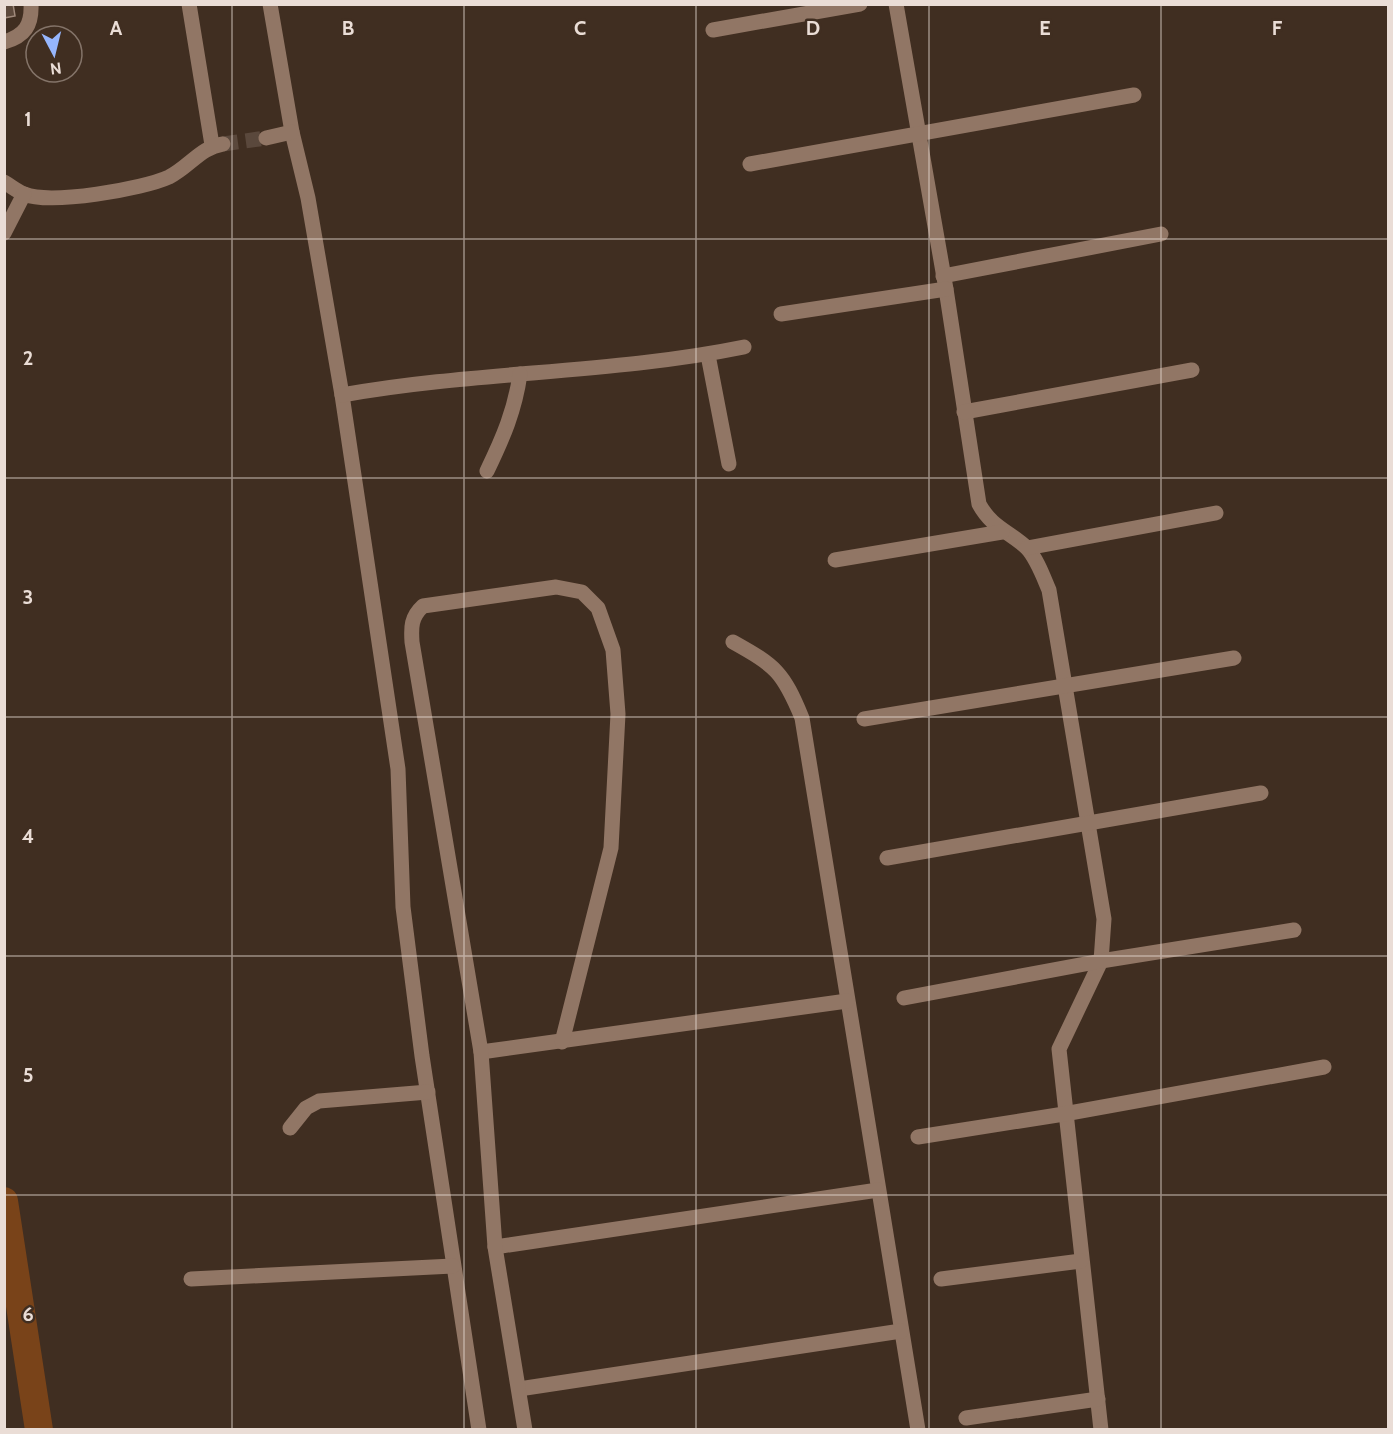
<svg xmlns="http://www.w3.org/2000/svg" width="1393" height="1434" viewBox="0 0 1393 1434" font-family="Cabin,sans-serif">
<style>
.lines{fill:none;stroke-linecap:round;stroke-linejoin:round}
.canal{stroke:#794319;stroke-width:28}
.building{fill:#5d493c;stroke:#a08a7c;stroke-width:1.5}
.minor-tunnel{stroke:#5a483c;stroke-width:15;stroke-dasharray:15 8;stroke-linecap:butt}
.minor{stroke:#917665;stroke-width:15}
.grid{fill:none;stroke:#eaddd6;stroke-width:1.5;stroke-opacity:0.55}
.grid-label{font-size:20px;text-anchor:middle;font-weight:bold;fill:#eaddd6;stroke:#402e21;stroke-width:5;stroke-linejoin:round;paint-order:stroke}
</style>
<rect width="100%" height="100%" fill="#402e21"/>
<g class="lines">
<polyline class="canal" points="4,1201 39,1430"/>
</g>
<polygon class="building" points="4,4 13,4 15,16 4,18"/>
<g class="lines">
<polyline class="minor-tunnel" points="223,144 266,138"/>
<g class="minor">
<polyline points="189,4 212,145"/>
<polyline points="270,4 292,132 308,198 342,395 398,769 403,907 422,1056 479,1430"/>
<path d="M896 4 946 289 979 504C992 528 1009 531 1027 548 1037 559 1043 576 1049 590L1104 919 1101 961 1059 1049 1101 1430"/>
<polyline points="713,30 860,4"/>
<path d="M4 42C25 36 32 25 31 4"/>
<polyline points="266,138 292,132"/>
<polyline points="750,164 1134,95"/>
<path d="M4 182C11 186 17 191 24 194 51 205 143 189 169 177 189 167 201 147 223 144"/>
<polyline points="4,233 24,194"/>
<polyline points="943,276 1161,234"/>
<polyline points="781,314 946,289"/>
<polyline points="708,355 729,464"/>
<path d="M342 395C475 371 612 374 744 347"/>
<polyline points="964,412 1192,370"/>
<path d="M487 471C503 438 515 410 520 374"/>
<polyline points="1027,548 1216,513"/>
<polyline points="835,560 1002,532"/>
<path d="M733 642C776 666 783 672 802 718L918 1430"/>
<polyline points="864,719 1234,658"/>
<polyline points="887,858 1261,793"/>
<polyline points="904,998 1101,961 1294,930"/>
<polyline points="481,1052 847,1001"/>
<polyline points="290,1128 306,1108 319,1101 428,1092"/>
<polyline points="918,1137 1064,1114 1324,1067"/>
<polyline points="495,1247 878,1190"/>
<polyline points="191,1279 453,1266"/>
<polyline points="941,1279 1081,1261"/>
<polyline points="519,1389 901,1331"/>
<polyline points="966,1418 1098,1399"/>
<path d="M525 1430 495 1247 481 1052 412 642C411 627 411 617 423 606L556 587 582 592 598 608 613 650 618 714 611 848 562 1042"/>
</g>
</g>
<path class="grid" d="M232 4V1430M464 4V1430M696 4V1430M929 4V1430M1161 4V1430M4 239H1388M4 478H1388M4 717H1388M4 956H1388M4 1195H1388"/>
<g class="grid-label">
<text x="116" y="35">A</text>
<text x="348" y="35">B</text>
<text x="580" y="35">C</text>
<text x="813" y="35">D</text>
<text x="1045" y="35">E</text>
<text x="1277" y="35">F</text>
<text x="28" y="126">1</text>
<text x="28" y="365">2</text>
<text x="28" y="604">3</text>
<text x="28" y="843">4</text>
<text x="28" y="1082">5</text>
<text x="28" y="1321">6</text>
</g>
<rect width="1393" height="1434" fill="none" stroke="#eaddd6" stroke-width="12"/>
<g transform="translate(54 54) rotate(173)"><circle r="28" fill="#402e21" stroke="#847469" stroke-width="1.5"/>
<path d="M0-4.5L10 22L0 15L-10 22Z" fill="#96b6fd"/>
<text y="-9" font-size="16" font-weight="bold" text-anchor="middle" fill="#eaddd6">N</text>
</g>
</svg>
